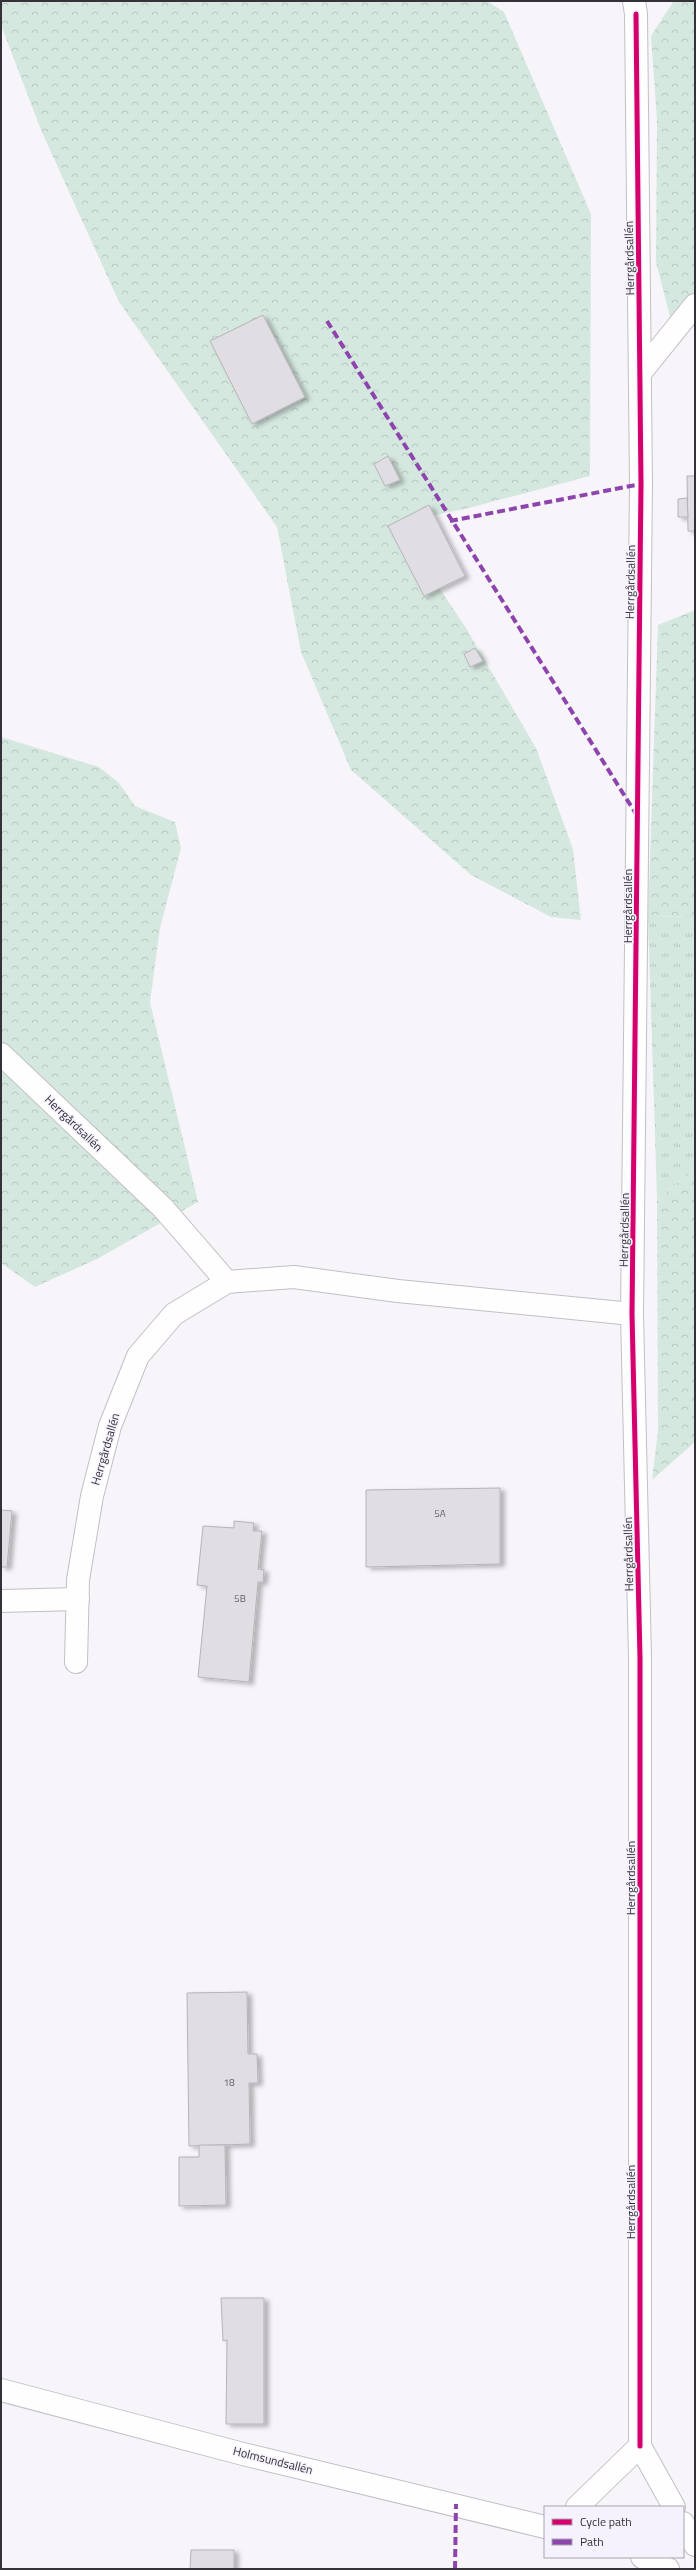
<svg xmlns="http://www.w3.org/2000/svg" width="696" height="2570" viewBox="0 0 696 2570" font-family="'Titillium Web',sans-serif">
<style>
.grass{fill:url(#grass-tufts)}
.forest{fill:url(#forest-crowns)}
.building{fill:#e0dde3;stroke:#b6b4b8;filter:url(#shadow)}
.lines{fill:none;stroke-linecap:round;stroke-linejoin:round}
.minor-casing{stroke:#c2bfc5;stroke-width:24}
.minor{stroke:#fefefe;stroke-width:22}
.quiet{stroke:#8e44ad;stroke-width:4;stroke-dasharray:8 4;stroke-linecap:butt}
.cycleway-casing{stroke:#f6f2fd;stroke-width:8}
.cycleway{stroke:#d6006c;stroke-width:5}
.labels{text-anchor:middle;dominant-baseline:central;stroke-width:3;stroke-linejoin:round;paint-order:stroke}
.number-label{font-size:10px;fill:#5f5d63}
.street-label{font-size:12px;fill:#343238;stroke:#f6f2fd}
</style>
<defs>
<pattern id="grass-tufts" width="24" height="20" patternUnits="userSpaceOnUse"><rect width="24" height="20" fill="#d5e8e0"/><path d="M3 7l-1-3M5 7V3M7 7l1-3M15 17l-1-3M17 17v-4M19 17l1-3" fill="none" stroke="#b7c7c1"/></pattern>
<pattern id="forest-crowns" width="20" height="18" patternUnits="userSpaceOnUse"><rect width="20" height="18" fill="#d5e8e0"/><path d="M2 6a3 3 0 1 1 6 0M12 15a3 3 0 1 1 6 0" fill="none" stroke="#b7c7c1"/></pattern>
<filter id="shadow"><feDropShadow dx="4.5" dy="2.5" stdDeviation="2" flood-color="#0004"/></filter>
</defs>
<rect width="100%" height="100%" fill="#f7f5fa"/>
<polygon class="grass" points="695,916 695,1169 657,1199 648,917"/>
<g class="forest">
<polygon points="1,1 487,1 504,12 591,214 590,476 465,509 396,523 466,628 536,748 573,849 581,920 551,917 471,875 351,770 301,652 277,527 119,302 41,130 1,25"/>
<polygon points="695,1 695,316 671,321 656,262 657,121 651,36 673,2"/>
<polygon points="695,610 695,916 648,917 658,625"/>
<polygon points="1,737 99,767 119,783 135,806 175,822 181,848 160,928 150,1002 198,1202 97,1259 35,1287 1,1263"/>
<polygon points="695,1169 695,1442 652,1480 658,1431 657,1199"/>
</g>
<g class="building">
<polygon points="263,315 305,397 252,424 210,341"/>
<polygon points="388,456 400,480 385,486 374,464"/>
<polygon points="687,476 695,476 695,531 688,531"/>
<polygon points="687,498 688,517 678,517 678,499"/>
<polygon points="429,505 465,576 424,596 388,526"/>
<polygon points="475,648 483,661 470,667 464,654"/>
<polygon points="500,1488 500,1564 366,1567 366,1490"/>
<polygon points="1,1510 12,1511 7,1567 1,1567"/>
<polygon points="234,1521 254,1523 253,1531 262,1531 258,1569 264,1570 263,1582 258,1582 249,1682 198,1677 207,1586 197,1585 203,1526 234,1528"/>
<polygon points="247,1992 248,2054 257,2054 258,2083 249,2083 250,2144 189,2146 187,1993"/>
<polygon points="199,2145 225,2145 226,2205 179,2206 179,2157 199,2157"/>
<polygon points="221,2298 264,2298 264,2424 226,2424 227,2340 223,2341"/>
<polygon points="191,2550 234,2550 234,2569 190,2569"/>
</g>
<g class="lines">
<defs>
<g id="minor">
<polyline points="634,1 636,14 641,484 632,1314 640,1658 640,2446"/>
<polyline points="641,372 695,305"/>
<polyline points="1,1054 163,1208 227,1282"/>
<polyline points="1,1601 78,1599"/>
<polyline points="76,1662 78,1580 92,1496 110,1426 138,1356 174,1314 227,1282 294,1277 398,1291 632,1314"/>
<polyline points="1,2390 243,2454 545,2527"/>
<polyline points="577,2507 640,2446 674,2507"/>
<polyline points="683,2523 695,2545"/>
<polyline points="642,2557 668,2569"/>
</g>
</defs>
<use href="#minor" class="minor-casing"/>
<use href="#minor" class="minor"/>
<g class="quiet">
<polyline points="327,321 636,814"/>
<polyline points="450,521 641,484"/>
<polyline points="455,2569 456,2504"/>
</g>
<defs>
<polyline id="cycleway" points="636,14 641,484 632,1314 640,1658 640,2446"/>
</defs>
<use href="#cycleway" class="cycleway-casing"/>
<use href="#cycleway" class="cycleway"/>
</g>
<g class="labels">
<g class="number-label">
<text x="440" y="1513">5A</text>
<text x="240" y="1598">5B</text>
<text x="229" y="2082">18</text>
</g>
<g class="street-label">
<text transform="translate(629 258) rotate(-91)">Herrgårdsallén</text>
<text transform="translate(630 582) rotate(-89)">Herrgårdsallén</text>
<text transform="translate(627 906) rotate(-90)">Herrgårdsallén</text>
<text transform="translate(74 1123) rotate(44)">Herrgårdsallén</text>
<text transform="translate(624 1230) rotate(-89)">Herrgårdsallén</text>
<text transform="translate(105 1449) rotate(-74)">Herrgårdsallén</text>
<text transform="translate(628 1554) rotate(-91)">Herrgårdsallén</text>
<text transform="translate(630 1878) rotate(-90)">Herrgårdsallén</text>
<text transform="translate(630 2202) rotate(-90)">Herrgårdsallén</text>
<text transform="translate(273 2460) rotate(14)">Holmsundsallén</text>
</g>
</g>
<rect width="696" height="2570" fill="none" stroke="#343238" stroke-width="4"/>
<rect x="544" y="2506" width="140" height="52" fill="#f6f2fd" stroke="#a8a5ae"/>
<rect x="552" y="2519" width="20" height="6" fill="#d6006c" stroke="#a8a5ae"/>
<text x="580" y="2526" font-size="12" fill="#343238">Cycle path</text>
<rect x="552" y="2539" width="20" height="6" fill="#8e44ad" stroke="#a8a5ae"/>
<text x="580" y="2546" font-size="12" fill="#343238">Path</text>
</svg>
